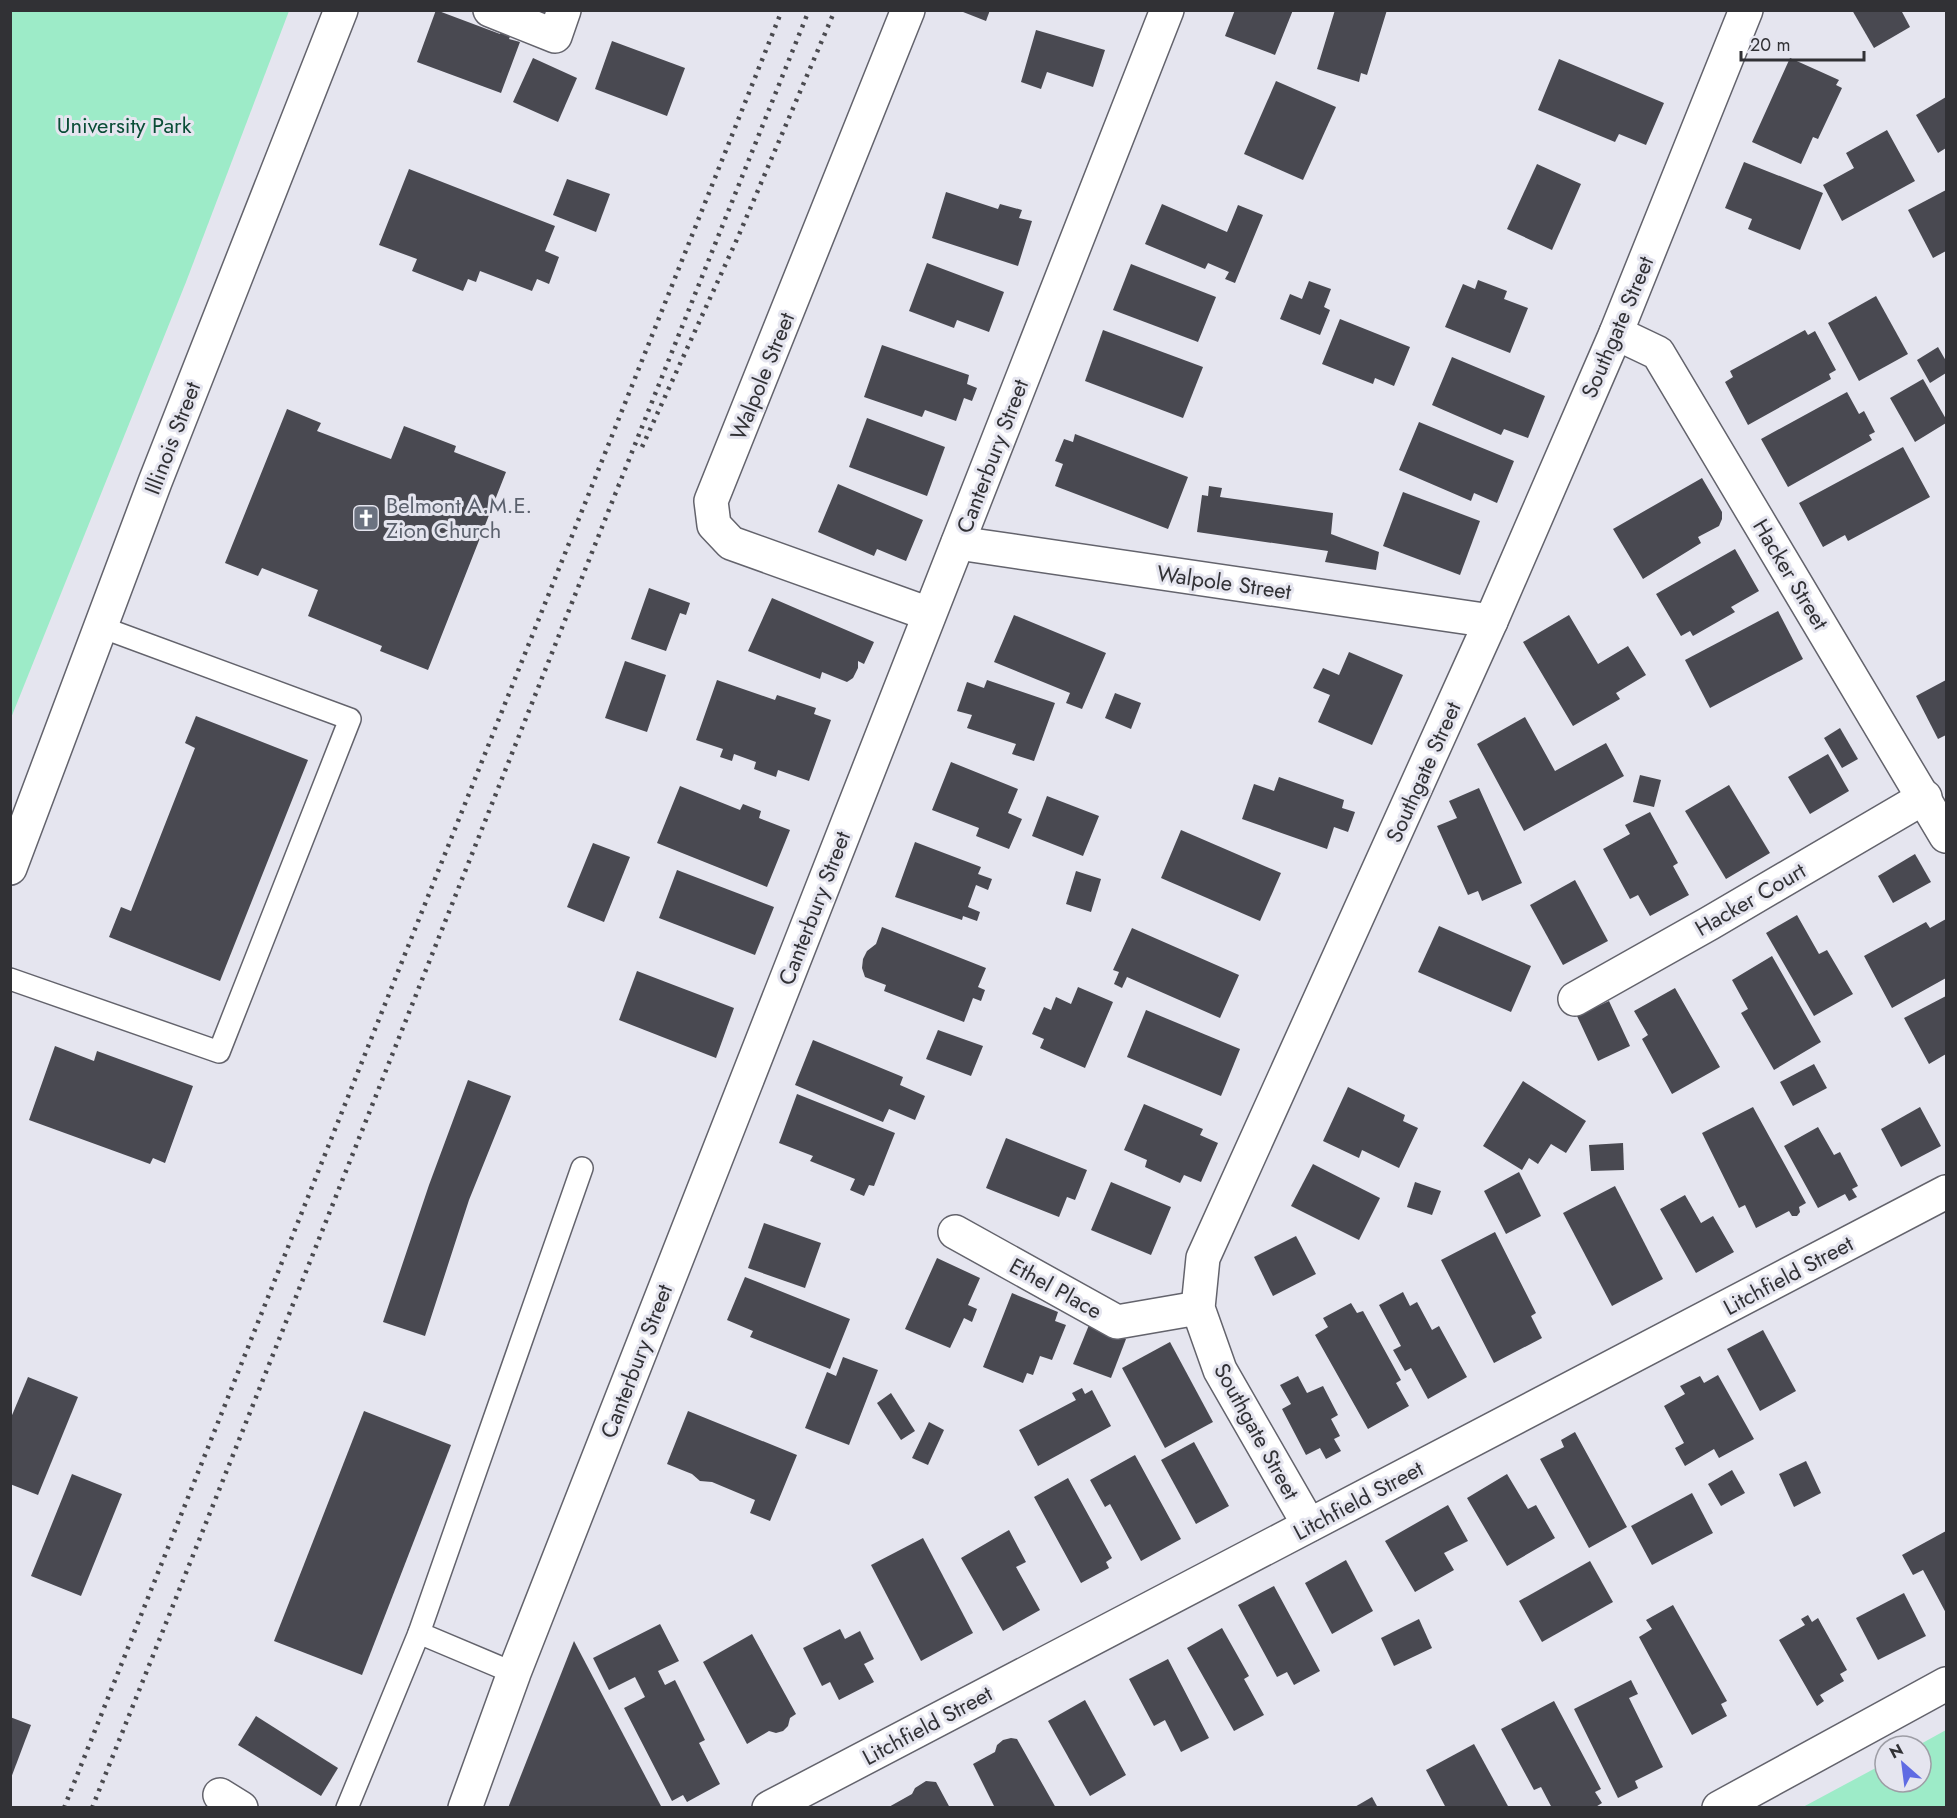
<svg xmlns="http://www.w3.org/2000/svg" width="1957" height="1818" viewBox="0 0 1957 1818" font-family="Jost,sans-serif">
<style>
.green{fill:#9debc8}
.building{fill:#494951}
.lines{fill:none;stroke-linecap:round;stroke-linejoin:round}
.service-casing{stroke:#63636c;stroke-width:24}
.minor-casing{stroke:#63636c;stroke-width:36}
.tertiary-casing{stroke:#63636c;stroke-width:36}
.primary-casing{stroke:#63636c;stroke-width:36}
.service{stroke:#fff;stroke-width:21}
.minor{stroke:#fff;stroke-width:33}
.tertiary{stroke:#fff;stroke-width:33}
.primary{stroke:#fff;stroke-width:33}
.rail{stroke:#4a4a4f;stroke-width:4.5;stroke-dasharray:3 6;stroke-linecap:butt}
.labels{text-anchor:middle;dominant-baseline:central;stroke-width:6;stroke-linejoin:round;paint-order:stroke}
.park-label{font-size:22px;fill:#094d36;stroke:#e5e5ef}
.street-label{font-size:22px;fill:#313135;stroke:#e5e5ef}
.worship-label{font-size:22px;fill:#5b616d;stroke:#e5e5ef;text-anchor:start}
</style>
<rect width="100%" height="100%" fill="#e5e5ef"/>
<g class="green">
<polygon points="11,10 289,11 186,282 11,718"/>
<polygon points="1946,1730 1946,1807 1803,1807 1885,1763 1885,1782 1921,1782 1921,1746 1917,1746"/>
</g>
<g class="building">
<polygon points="436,10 500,34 502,29 512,32 509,39 520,42 501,93 417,62"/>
<polygon points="958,10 990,10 986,21"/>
<polygon points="1235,10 1293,10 1275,55 1225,36"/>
<polygon points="1335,10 1387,10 1367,75 1361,73 1359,82 1317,69"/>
<polygon points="1852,10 1901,10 1910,27 1874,48"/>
<polygon points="1036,30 1105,50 1093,87 1047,72 1041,89 1021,82"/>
<polygon points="612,41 685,68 667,116 595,89"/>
<polygon points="533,58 577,78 558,122 513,102"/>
<polygon points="1790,58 1839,80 1836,85 1842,88 1818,139 1813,137 1801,164 1752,142"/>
<polygon points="1559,59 1664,103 1646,145 1619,134 1615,142 1538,110"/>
<polygon points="1276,81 1336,107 1303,180 1244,154"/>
<polygon points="1946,97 1946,148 1938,153 1916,115"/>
<polygon points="1887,130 1915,181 1842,221 1823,185 1854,168 1846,153"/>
<polygon points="1744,162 1823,193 1800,250 1748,229 1752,219 1725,208"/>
<polygon points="1537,164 1581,184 1552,250 1507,229"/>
<polygon points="409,169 555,226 545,251 559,257 549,284 537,279 532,291 480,271 476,282 468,279 463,291 412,271 417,259 379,245"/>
<polygon points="567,179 610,194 596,232 553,215"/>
<polygon points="1946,190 1946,251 1933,258 1908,210"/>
<polygon points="946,192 998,209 1000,204 1022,210 1019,218 1032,221 1018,266 932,238"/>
<polygon points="1162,204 1227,232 1238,205 1263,215 1235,283 1225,279 1229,272 1208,263 1205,269 1145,244"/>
<polygon points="927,263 1004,292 989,332 957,320 954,328 909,311"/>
<polygon points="1131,264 1216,297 1198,342 1113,310"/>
<polygon points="1478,280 1507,291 1504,299 1528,308 1510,353 1445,327 1463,284 1475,289"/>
<polygon points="1309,281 1331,289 1324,307 1330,310 1320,335 1280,319 1290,294 1302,299"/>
<polygon points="1876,296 1908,354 1859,381 1828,323"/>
<polygon points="1340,319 1410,347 1394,386 1375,378 1373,384 1322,364"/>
<polygon points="1103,330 1203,367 1183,418 1085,381"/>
<polygon points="1805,330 1808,335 1815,331 1836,370 1829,374 1831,379 1748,425 1725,382 1733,377 1730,371"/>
<polygon points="882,345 969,375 967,384 977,388 972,401 964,398 956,421 925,410 922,417 864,397"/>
<polygon points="1938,347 1946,361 1946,373 1930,383 1917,360"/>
<polygon points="1452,357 1545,396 1528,438 1504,429 1501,435 1432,405"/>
<polygon points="1923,379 1946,419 1946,423 1915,442 1890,398"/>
<polygon points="1847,392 1859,414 1864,411 1875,432 1869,435 1872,440 1788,487 1761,439"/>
<polygon points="287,409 321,423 317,431 391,459 404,426 456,446 454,452 506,472 428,670 380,651 382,646 308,616 318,590 262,568 258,576 225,563"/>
<polygon points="867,418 945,447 927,496 849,467"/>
<polygon points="1419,422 1514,461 1497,503 1474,493 1471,501 1399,470"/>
<polygon points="1075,434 1188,477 1168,529 1055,486 1063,464 1055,461 1064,439 1073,442"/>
<polygon points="1903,447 1930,497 1848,541 1845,535 1823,547 1799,503"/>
<polygon points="1702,478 1722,512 1722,519 1719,526 1698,537 1701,543 1643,579 1613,529"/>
<polygon points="838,484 923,520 906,561 877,549 874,556 818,532"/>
<polygon points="1209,486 1222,488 1220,497 1333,513 1331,534 1379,552 1376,570 1325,562 1328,551 1197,532 1202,495 1208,496"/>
<polygon points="1403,492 1480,521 1460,575 1383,546"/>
<polygon points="1735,549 1759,591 1731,607 1735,612 1693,636 1690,631 1681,636 1656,594"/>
<polygon points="649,588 690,603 686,615 680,613 666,651 631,639"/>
<polygon points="772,598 874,642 864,664 858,661 858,668 853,678 847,682 822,672 820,679 748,651"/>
<polygon points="1778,611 1803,659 1710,708 1685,660"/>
<polygon points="1014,615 1106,653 1082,709 1066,703 1070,693 994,662"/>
<polygon points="1569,615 1598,664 1628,646 1646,675 1616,693 1620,699 1573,726 1523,642"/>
<polygon points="1349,652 1403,675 1372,745 1318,722 1330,695 1313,688 1323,668 1339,675"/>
<polygon points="625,661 666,675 647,732 605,718"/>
<polygon points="717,680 775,700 777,695 816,708 814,714 831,720 809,781 778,770 776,777 754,769 756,762 734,754 732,761 720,757 723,749 696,740"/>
<polygon points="987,680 1055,703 1034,761 1012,754 1016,744 967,728 972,715 957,711 967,682 984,688"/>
<polygon points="1946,680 1946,735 1938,739 1916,696"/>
<polygon points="1115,693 1141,703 1131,729 1105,718"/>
<polygon points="196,716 308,760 220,981 109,937 121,907 131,911 195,748 185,743"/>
<polygon points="1525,717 1555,771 1606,743 1624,776 1524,831 1477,744"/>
<polygon points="1840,728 1858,759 1842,768 1824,738"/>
<polygon points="1828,754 1849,791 1810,814 1788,777"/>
<polygon points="951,762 1018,789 1008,813 1022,819 1009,849 976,836 979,828 932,810"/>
<polygon points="1640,775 1661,780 1654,807 1633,802"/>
<polygon points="1279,777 1344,800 1342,808 1355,812 1348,832 1334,827 1327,849 1242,819 1254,784 1274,791"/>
<polygon points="1729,785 1770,853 1726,879 1685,811"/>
<polygon points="680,786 740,810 743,804 761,811 759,818 790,830 767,887 657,843"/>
<polygon points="1479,788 1522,883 1482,901 1478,891 1468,895 1437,826 1457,818 1449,801"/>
<polygon points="1047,796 1099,816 1083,856 1032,836"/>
<polygon points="1650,812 1678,863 1673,866 1689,895 1650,916 1638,895 1630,899 1603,849 1630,834 1625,825"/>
<polygon points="1181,830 1281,873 1260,921 1161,878"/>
<polygon points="915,842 981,867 978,874 992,879 988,890 976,885 968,907 980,912 977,921 963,916 962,920 895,897"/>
<polygon points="593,843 630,857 604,922 567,907"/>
<polygon points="1915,854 1931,882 1893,903 1878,876"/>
<polygon points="677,870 774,907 755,955 659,918"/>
<polygon points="1076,871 1101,879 1091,912 1066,904"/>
<polygon points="1575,880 1608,941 1563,965 1530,905"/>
<polygon points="1797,915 1819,954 1827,950 1853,994 1814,1016 1766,933"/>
<polygon points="1946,919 1946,978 1892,1008 1864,956 1926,922 1930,928"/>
<polygon points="1439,926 1531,966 1511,1012 1418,972"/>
<polygon points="882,927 986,968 978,987 985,990 981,1001 973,998 964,1022 884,991 886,985 865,977 862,968 863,959 867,951 876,944"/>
<polygon points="1132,928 1239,975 1220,1018 1127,977 1122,988 1114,984 1119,972 1113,970"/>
<polygon points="1772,956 1821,1042 1774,1070 1741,1013 1748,1009 1732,980"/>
<polygon points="637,971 734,1008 716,1058 619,1020"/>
<polygon points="1078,987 1113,1002 1085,1068 1040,1048 1044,1039 1032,1034 1044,1007 1051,1010 1056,997 1071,1004"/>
<polygon points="1675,988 1720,1067 1672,1094 1642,1039 1648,1035 1634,1011"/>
<polygon points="1946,996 1946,1054 1929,1064 1904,1018"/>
<polygon points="1609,1001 1630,1046 1598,1061 1577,1016"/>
<polygon points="1146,1010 1240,1049 1221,1096 1127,1057"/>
<polygon points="938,1030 983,1046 971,1076 926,1059"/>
<polygon points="813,1040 903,1077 900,1085 925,1096 915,1120 889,1109 883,1122 795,1085"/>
<polygon points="55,1046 94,1061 97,1051 193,1086 165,1163 153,1158 150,1164 29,1120"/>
<polygon points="1814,1064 1827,1088 1793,1106 1780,1082"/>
<polygon points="468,1080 511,1096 469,1200 425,1336 383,1322 429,1185"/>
<polygon points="1523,1081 1586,1121 1566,1153 1551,1144 1538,1164 1529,1158 1522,1170 1483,1146"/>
<polygon points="1348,1087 1405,1115 1403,1121 1418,1128 1399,1168 1362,1150 1359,1158 1323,1141"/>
<polygon points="797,1094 895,1133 874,1186 869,1185 864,1196 850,1190 855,1179 810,1161 813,1156 779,1143"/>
<polygon points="1144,1104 1203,1129 1200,1135 1218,1143 1201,1182 1184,1175 1180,1183 1145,1167 1147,1160 1124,1150"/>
<polygon points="1753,1107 1806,1203 1799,1207 1800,1212 1797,1216 1792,1216 1789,1211 1756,1228 1745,1205 1739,1208 1702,1133"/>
<polygon points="1920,1107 1941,1146 1901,1167 1881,1129"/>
<polygon points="1818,1127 1834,1155 1840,1152 1858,1186 1852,1189 1857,1197 1849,1201 1845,1194 1818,1208 1784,1146"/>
<polygon points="1006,1138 1087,1170 1075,1200 1067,1197 1059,1217 986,1188"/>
<polygon points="1623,1143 1624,1170 1591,1171 1589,1145"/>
<polygon points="1313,1164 1380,1198 1359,1240 1291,1206"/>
<polygon points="1519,1172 1541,1216 1506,1234 1484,1191"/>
<polygon points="1111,1182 1171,1207 1151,1255 1091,1230"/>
<polygon points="1415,1182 1441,1191 1432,1215 1407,1207"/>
<polygon points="1615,1186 1663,1279 1612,1306 1563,1213"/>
<polygon points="1685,1195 1701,1223 1713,1216 1734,1252 1696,1273 1660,1209"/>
<polygon points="764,1223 821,1243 805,1288 748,1268"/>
<polygon points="1495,1232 1536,1313 1531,1316 1542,1338 1494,1363 1441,1260"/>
<polygon points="1296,1236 1316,1274 1273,1296 1254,1257"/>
<polygon points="937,1258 980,1278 968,1305 977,1309 972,1322 964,1318 950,1348 905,1329"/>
<polygon points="745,1277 850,1319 830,1369 750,1337 753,1331 727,1320"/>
<polygon points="1403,1292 1410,1306 1417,1302 1432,1330 1439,1326 1467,1377 1428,1399 1411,1368 1405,1371 1393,1350 1401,1346 1379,1305"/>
<polygon points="1012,1293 1058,1312 1055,1321 1066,1325 1052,1360 1040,1356 1033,1375 1027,1373 1023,1383 983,1367"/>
<polygon points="1351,1303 1357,1313 1363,1311 1401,1380 1396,1383 1409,1406 1368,1429 1315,1335 1328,1327 1323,1318"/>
<polygon points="1089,1325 1126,1339 1111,1378 1073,1364"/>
<polygon points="1763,1330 1796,1391 1760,1411 1727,1349"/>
<polygon points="1170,1342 1213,1422 1165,1448 1122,1368"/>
<polygon points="843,1357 878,1370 849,1445 805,1428 827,1372 836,1376"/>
<polygon points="1718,1375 1754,1439 1719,1458 1714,1449 1685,1466 1675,1448 1684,1443 1664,1406 1685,1394 1680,1386 1700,1376 1704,1383"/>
<polygon points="1298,1376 1307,1393 1323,1386 1338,1415 1331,1419 1340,1436 1334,1439 1341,1451 1326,1459 1320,1448 1306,1455 1282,1409 1291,1404 1280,1385"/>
<polygon points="28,1377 78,1397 38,1495 10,1484 10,1420"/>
<polygon points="1082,1388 1085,1394 1092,1390 1111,1426 1038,1466 1019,1430 1076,1400 1072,1393"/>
<polygon points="891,1393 915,1431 901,1440 877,1403"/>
<polygon points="364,1411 451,1445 362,1675 274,1641"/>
<polygon points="688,1411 797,1455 770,1521 750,1513 755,1500 712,1482 700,1481 692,1474 667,1464"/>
<polygon points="929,1422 944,1430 928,1465 912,1458"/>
<polygon points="1575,1432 1627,1527 1589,1548 1540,1459 1564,1447 1561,1440"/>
<polygon points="1194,1442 1229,1506 1196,1524 1161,1460"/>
<polygon points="1135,1455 1181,1539 1141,1561 1110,1504 1105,1507 1090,1480"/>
<polygon points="1806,1461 1821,1493 1794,1507 1779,1474"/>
<polygon points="1732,1470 1745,1493 1721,1506 1708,1484"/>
<polygon points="72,1474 122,1494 81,1596 31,1576"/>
<polygon points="1507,1474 1528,1509 1536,1505 1555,1538 1507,1566 1467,1498"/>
<polygon points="1068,1478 1112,1558 1106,1562 1109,1568 1081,1583 1034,1497"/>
<polygon points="1692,1493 1713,1533 1652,1565 1631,1526"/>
<polygon points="1448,1505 1468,1541 1444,1553 1454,1570 1415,1592 1385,1541"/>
<polygon points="1009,1530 1026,1562 1016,1567 1040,1610 1003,1631 961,1558"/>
<polygon points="1946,1531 1946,1613 1923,1570 1913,1575 1902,1555"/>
<polygon points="923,1538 973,1633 921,1661 871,1565"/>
<polygon points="1346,1560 1373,1611 1332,1634 1305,1583"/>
<polygon points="1590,1561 1613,1602 1542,1642 1519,1601"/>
<polygon points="1274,1586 1320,1671 1294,1685 1287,1672 1277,1677 1238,1605"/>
<polygon points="1904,1593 1926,1636 1878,1660 1856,1618"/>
<polygon points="1673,1605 1727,1701 1721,1704 1727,1716 1692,1735 1639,1637 1652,1629 1646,1620"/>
<polygon points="1808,1615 1812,1622 1818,1618 1847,1670 1840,1674 1844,1681 1820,1695 1824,1701 1817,1706 1779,1640 1805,1625 1801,1619"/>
<polygon points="1419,1619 1432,1648 1394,1666 1381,1638"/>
<polygon points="660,1624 679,1661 658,1671 665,1685 675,1680 705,1740 699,1743 720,1784 687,1802 683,1795 672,1801 624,1708 645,1697 635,1677 609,1690 593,1658"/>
<polygon points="1222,1628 1249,1676 1244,1679 1264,1715 1234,1731 1187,1648"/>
<polygon points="840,1629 845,1639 860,1631 874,1659 864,1664 874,1682 839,1700 830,1682 822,1686 803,1648"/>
<polygon points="752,1634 796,1714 790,1718 788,1726 783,1731 776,1733 769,1731 747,1744 703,1662"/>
<polygon points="574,1641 662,1808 508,1808"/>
<polygon points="1168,1659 1209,1738 1181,1752 1165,1720 1154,1726 1129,1679"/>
<polygon points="1631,1680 1638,1694 1629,1698 1663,1767 1635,1781 1638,1788 1618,1798 1574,1709"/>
<polygon points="1085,1700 1126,1775 1090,1796 1048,1721"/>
<polygon points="1554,1701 1601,1789 1595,1792 1602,1803 1594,1808 1552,1808 1541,1787 1534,1790 1501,1729"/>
<polygon points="256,1716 338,1768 321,1796 238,1745"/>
<polygon points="10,1717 31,1725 11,1778 10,1778"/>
<polygon points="1011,1738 1017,1739 1056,1808 995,1808 973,1764 995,1752 997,1745 1003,1740"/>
<polygon points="1474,1744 1509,1808 1446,1808 1426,1770"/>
<polygon points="926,1781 936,1782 950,1808 887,1808 912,1794 915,1788"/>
<polygon points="1372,1797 1378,1808 1353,1808"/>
</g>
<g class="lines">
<defs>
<g id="service">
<polyline points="10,979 219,1052 350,719 101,627"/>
<polyline points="419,1633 514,1673"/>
<polyline points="347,1808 419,1633 582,1168"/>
</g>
<g id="minor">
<polyline points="490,10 555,36 564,10"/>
<polyline points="908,10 711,501 714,525 731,543 929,614"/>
<polyline points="1616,333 1658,353 1946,836"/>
<polyline points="958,543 1491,621"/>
<polyline points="10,868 155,482 341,10"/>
<polyline points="1575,999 1710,923 1925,797"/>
<polyline points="955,1232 1117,1322 1198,1308"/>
<polyline points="1309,1525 1220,1370 1198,1308 1203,1258 1491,621 1616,333 1746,10"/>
<polyline points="220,1795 241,1808"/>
<polyline points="769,1808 1946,1192"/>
</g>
<polyline id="tertiary" points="465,1808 514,1673 1167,10"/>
<polyline id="primary" points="1719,1808 1946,1684"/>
</defs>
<use href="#service" class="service-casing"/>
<use href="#minor" class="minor-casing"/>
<use href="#tertiary" class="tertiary-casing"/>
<use href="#primary" class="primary-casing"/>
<use href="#service" class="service"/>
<use href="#minor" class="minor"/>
<use href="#tertiary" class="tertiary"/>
<use href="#primary" class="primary"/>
<g class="rail">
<polyline points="642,447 738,237 835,10"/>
<polyline points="64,1808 782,10"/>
<path d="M92 1808C332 1209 568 609 809 10"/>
</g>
</g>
<defs>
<symbol id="church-square" viewBox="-11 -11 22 22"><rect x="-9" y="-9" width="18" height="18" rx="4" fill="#6b7280" stroke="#e5e5ef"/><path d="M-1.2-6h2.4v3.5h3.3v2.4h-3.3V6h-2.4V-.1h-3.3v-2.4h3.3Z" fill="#fff"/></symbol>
</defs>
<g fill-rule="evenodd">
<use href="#church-square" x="351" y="503" width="30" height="30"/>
</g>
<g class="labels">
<g class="park-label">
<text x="124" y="125">University Park</text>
</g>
<g class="street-label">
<text transform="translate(1617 327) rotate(-67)">Southgate Street</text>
<text transform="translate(762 376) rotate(-68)">Walpole Street</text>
<text transform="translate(172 438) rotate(-69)">Illinois Street</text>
<text transform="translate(992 456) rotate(-69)">Canterbury Street</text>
<text transform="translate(1791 574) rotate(59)">Hacker Street</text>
<text transform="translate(1224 582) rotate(8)">Walpole Street</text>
<text transform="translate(1423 772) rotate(-66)">Southgate Street</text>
<text transform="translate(1750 899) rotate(-30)">Hacker Court</text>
<text transform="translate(814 908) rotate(-69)">Canterbury Street</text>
<text transform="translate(1788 1275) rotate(-28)">Litchfield Street</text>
<text transform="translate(1056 1288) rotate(29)">Ethel Place</text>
<text transform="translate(636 1361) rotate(-69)">Canterbury Street</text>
<text transform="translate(1257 1431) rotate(61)">Southgate Street</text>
<text transform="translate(1358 1500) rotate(-28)">Litchfield Street</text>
<text transform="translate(927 1725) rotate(-28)">Litchfield Street</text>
</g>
<g class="worship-label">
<text x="386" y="505">Belmont A.M.E.<tspan x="386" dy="25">Zion Church</tspan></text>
</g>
</g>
<rect width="1957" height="1818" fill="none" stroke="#313135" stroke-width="24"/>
<g transform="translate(1903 1764) rotate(332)"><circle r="28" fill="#e5e5ef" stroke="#9d9da5" stroke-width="1.5"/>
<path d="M0-4.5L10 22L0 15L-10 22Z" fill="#5f6be3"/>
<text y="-9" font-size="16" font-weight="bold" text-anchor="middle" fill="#313135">N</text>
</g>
<path d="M1741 51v9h123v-9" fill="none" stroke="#313135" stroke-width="3"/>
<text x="1750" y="51" font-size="18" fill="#313135" stroke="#e5e5ef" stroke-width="4.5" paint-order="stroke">20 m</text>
</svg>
